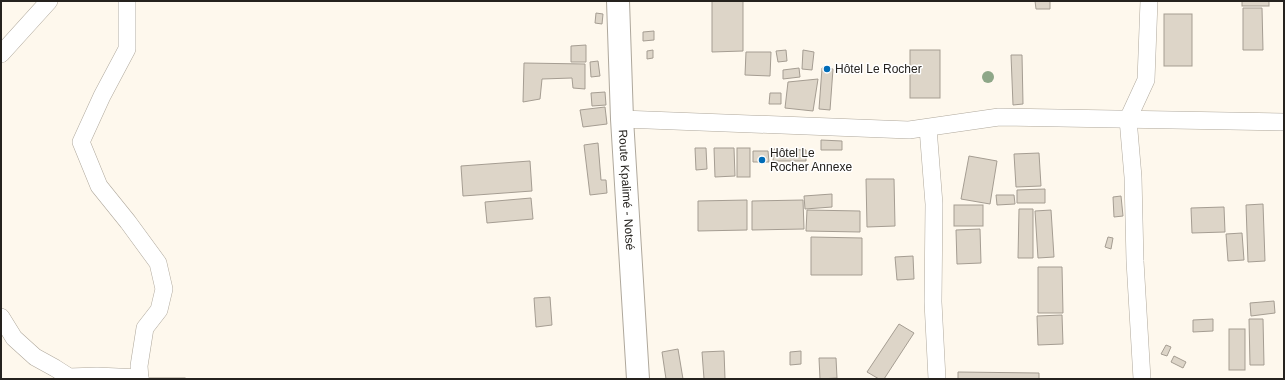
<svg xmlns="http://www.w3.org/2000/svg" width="1285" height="380" viewBox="0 0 1285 380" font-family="Arial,sans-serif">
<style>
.building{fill:#ddd5c8;stroke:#a59d92}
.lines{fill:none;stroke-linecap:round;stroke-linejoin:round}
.minor-casing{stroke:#afa89c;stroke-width:18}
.secondary-casing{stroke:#afa89c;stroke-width:24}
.minor{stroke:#fff;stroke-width:17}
.secondary{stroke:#fff;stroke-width:22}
.tree{fill:#8ea788}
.poi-dot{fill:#006cb7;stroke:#fff;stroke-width:1.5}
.labels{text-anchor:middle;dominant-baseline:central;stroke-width:3;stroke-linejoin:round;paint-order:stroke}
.poi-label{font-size:12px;fill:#25221e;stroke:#fff;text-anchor:start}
.street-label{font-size:12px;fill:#25221e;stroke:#fff}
</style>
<rect width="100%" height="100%" fill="#fef8ed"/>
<g class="building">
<polygon points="712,1 743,1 743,51 712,52"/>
<polygon points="1035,1 1050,1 1050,9 1036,9"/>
<rect x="1242" y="1" width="27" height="5"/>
<polygon points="1243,8 1262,8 1263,50 1243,50"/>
<polygon points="596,13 603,14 602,24 595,23"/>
<rect x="1164" y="14" width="28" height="52"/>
<polygon points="654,31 654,40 643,41 643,32"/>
<polygon points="586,45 586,62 571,62 571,46"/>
<polygon points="653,50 653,58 647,59 647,51"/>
<polygon points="786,50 787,61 778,62 776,51"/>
<polygon points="803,50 814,52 812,70 802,69"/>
<rect x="910" y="50" width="30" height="48"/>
<polygon points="746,52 771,52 770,76 745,75"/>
<polygon points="1011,55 1022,55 1023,104 1013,105"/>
<polygon points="598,61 600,76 591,77 590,62"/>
<polygon points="524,63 585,64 585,89 573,88 572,78 542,79 540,99 523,102"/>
<polygon points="799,68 800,77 783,79 783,70"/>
<polygon points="822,68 833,69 830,110 819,109"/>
<polygon points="818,79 813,111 785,108 788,82"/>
<polygon points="605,92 606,105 592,106 591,93"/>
<polygon points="770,93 781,93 781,104 769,104"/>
<polygon points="605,107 607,124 583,127 580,110"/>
<polygon points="821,140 842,141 842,150 821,150"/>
<polygon points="598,143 601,180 606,180 607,193 590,195 584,145"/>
<polygon points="695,148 706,148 707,169 696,170"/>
<polygon points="714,148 734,148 735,176 715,177"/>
<rect x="737" y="148" width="13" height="29"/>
<polygon points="774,149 806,150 806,161 773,161"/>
<polygon points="753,151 768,151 769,162 753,162"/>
<polygon points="1039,153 1041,186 1016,187 1014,154"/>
<polygon points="969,156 997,161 990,204 961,199"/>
<polygon points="530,161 532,191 463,196 461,166"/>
<polygon points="866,179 894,179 895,226 867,227"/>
<polygon points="1045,189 1045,203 1017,203 1017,190"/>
<polygon points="832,194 832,207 805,209 804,196"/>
<polygon points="996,195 1014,195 1015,204 997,205"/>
<polygon points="1121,196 1123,216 1114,217 1113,197"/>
<polygon points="531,198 533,219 487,223 485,202"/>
<polygon points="747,200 747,230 698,231 698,201"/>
<polygon points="803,200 804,229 752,230 752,201"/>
<polygon points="1263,204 1265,261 1248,262 1246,205"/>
<rect x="954" y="205" width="29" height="21"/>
<polygon points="1224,207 1225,232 1192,233 1191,208"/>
<polygon points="1019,209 1033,209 1033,258 1018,258"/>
<polygon points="807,210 860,211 860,232 806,231"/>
<polygon points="1051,210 1054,257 1038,258 1035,211"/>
<polygon points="980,229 981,263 957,264 956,230"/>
<polygon points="1242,233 1244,260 1228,261 1226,234"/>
<polygon points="811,237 862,238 862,275 811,275"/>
<polygon points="1108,237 1113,238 1111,249 1105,247"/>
<polygon points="913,256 914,279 897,280 895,257"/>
<polygon points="1038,267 1062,267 1063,313 1038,313"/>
<polygon points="550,297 552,325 536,327 534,298"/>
<polygon points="1274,301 1275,313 1251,316 1250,303"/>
<polygon points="1062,315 1063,344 1038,345 1037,316"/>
<polygon points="1213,319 1213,331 1193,332 1193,320"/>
<polygon points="1249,319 1263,319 1264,365 1250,365"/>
<polygon points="899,324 914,333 884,379 879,379 867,372"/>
<rect x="1229" y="329" width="16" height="41"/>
<polygon points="1166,345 1171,347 1167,356 1161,354"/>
<polygon points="678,349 683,379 666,379 662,352"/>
<polygon points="724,351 725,379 704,379 702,352"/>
<polygon points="801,351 801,364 790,365 790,352"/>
<polygon points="1174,356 1186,362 1183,368 1171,362"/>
<polygon points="819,358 836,358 837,378 820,379"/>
<polygon points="958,372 1039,373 1039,379 958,379"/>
<rect x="149" y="378" width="36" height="1"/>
</g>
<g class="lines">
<defs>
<g id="minor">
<polyline points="127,1 127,49 102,96 81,142 99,186 128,222 158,263 164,289 159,310 145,328 139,366 140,379"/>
<polyline points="1,54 49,1"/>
<polyline points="622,119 909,130 999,117 1284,122"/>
<polyline points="928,128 934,204 933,302 937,379"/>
<polyline points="1,317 14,338 35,357 55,368 69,377 97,376 140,378"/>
<polyline points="1142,379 1135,261 1133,177 1128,119 1146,80 1149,1"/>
</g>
<g id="secondary">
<path id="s1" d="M618 1 622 119 638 379"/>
</g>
</defs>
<use href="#minor" class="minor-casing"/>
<use href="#secondary" class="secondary-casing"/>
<use href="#minor" class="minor"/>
<use href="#secondary" class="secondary"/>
</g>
<circle class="tree" cx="988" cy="77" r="6"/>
<g class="poi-dot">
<circle cx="827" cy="69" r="4"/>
<circle cx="762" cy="160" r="4"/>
</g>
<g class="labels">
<g class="poi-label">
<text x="835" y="69">Hôtel Le Rocher</text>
<text x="770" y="153">Hôtel Le<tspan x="770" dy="14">Rocher Annexe</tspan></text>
</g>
<g class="street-label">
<text stroke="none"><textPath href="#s1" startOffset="189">Route Kpalimé - Notsé</textPath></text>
</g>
</g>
<rect width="1285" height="380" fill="none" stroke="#25221e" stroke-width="4"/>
</svg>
